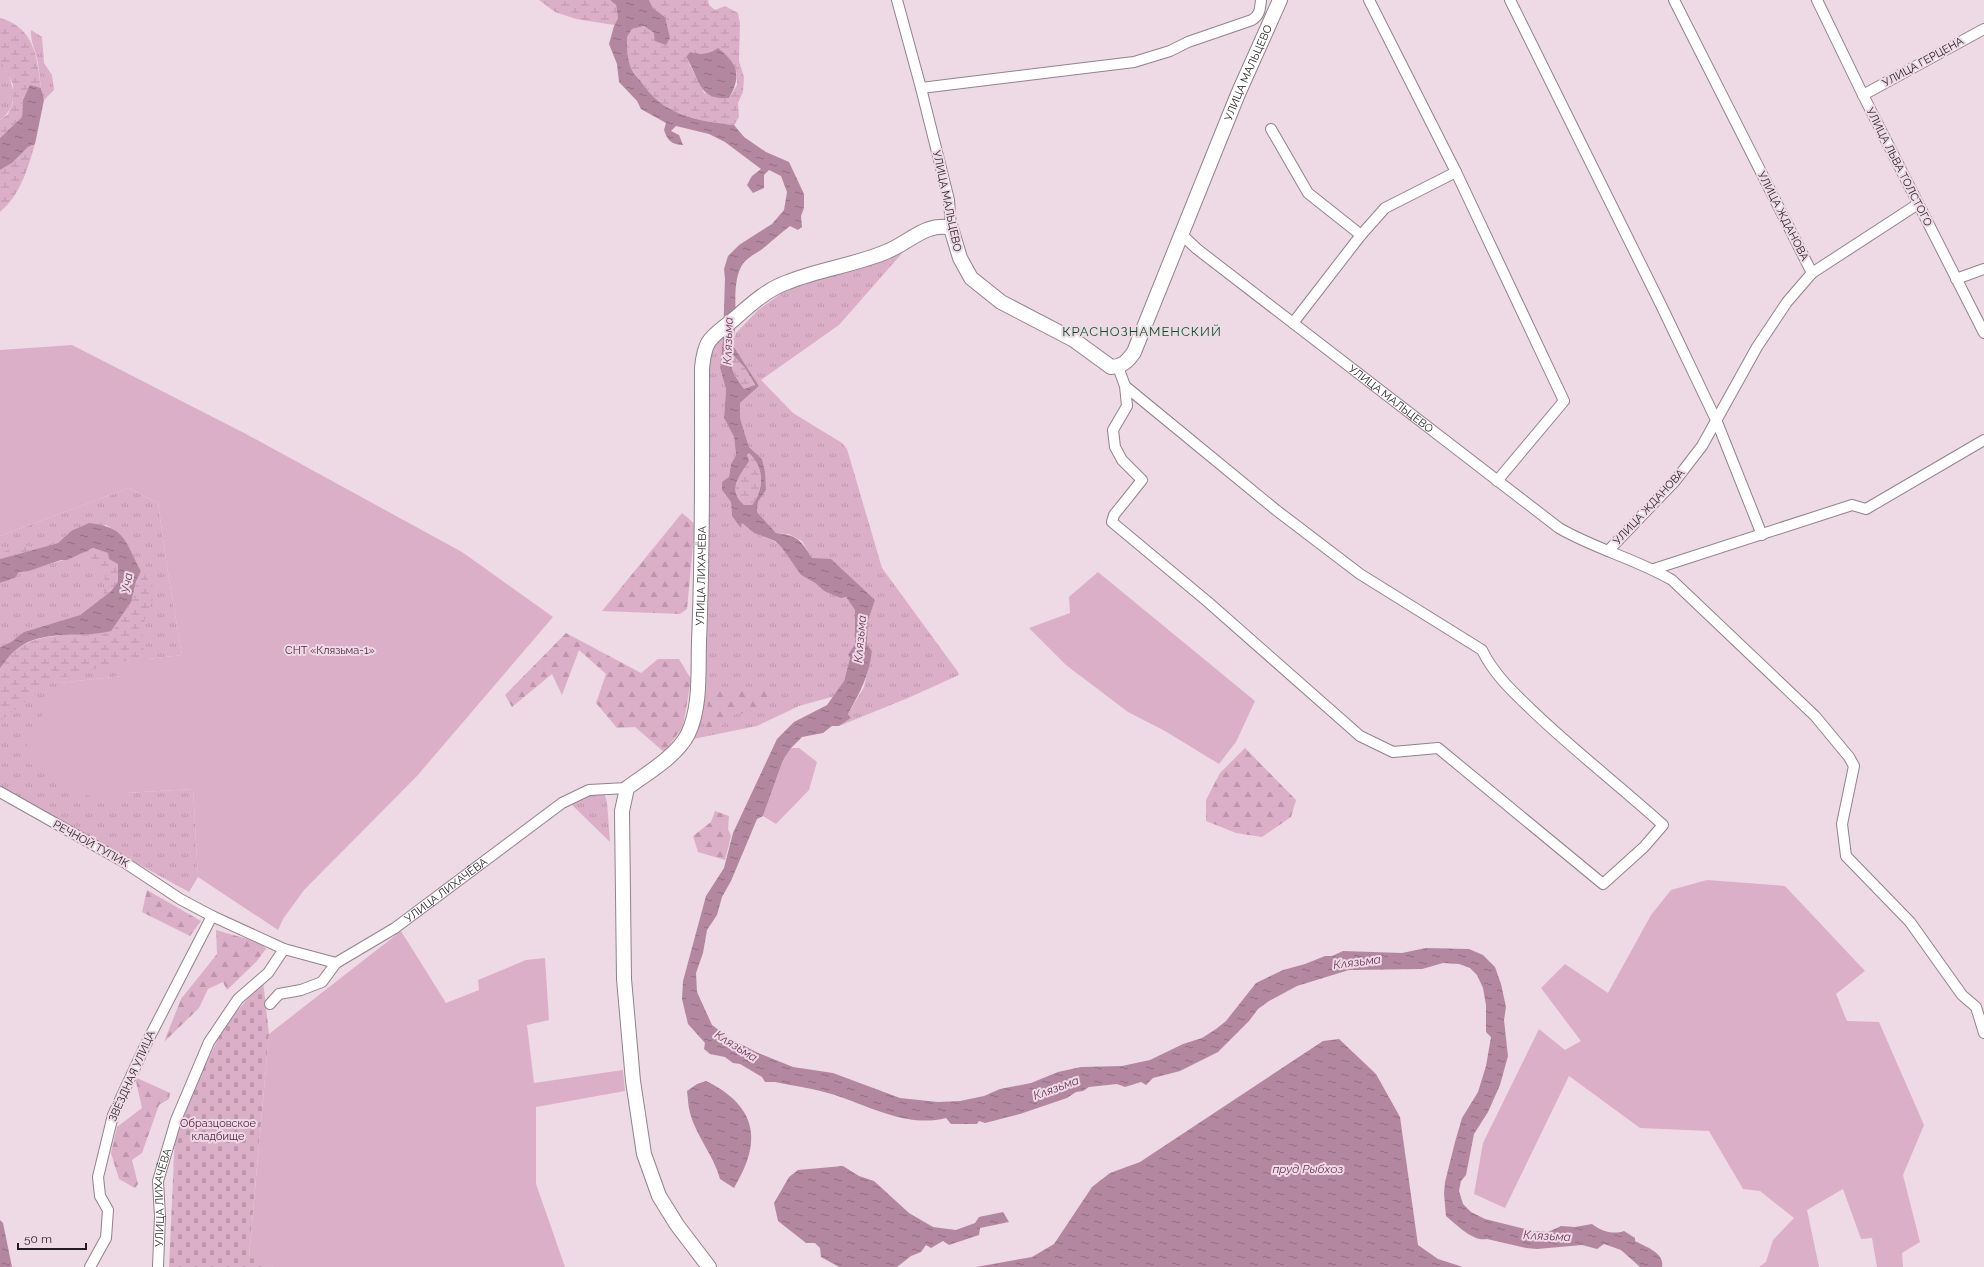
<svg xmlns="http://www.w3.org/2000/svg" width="1984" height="1267" viewBox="0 0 1984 1267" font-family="Raleway,sans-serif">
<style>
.grass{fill:url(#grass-tufts)}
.forest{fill:url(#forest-firs)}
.wetland{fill:url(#wetland-marsh);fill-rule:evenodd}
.cemetery{fill:url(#cemetery-stones)}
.garden{fill:#dcafc8}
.water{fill:url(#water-ripples);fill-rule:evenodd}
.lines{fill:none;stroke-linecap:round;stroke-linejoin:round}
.street-casing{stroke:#93828b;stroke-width:12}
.secondary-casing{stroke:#93828b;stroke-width:16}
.street{stroke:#fff;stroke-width:10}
.secondary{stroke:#fff;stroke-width:14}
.labels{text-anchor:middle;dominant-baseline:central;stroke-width:4;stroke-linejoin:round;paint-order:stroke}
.street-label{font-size:11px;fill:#241d20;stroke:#eddae5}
.park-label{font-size:11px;fill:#551e42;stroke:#eddae5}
.water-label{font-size:12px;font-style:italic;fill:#6f3559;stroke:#eddae5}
.quarter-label{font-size:13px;letter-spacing:1px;fill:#065226;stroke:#eddae5}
</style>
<defs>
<pattern id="grass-tufts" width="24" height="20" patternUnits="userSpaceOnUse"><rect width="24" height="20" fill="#dcafc8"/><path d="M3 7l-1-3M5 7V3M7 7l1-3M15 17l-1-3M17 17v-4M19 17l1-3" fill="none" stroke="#bd96ac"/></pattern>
<pattern id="forest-firs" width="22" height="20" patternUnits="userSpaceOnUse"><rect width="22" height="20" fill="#dcafc8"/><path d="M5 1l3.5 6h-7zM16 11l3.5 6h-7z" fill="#bd96ac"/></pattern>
<pattern id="wetland-marsh" width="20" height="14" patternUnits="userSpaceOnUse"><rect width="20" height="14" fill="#dcafc8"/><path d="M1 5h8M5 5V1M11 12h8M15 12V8" fill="none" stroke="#bd96ac"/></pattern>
<pattern id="cemetery-stones" width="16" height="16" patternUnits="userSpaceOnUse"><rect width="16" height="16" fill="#dcafc8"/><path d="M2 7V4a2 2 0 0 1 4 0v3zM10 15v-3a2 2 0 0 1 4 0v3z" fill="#bd96ac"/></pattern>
<pattern id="water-ripples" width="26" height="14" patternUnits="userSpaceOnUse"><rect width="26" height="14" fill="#b487a0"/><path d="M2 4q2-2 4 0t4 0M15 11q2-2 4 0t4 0" fill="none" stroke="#926e82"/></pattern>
</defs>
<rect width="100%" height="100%" fill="#eddae5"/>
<g class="grass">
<path d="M31 30 42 37 44 63 52 75 54 90 44 100C40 88 40 75 38 63 36 51 30 42 31 30Z"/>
<path d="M0 60C13 81 22 103 0 120Z"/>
<polygon points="904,251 839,325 761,380 793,413 842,443 847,449 882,568 958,672 959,675 908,698 839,726 851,718 848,714 864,687 872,651 867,644 868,621 875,600 812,558 802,541 789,534 776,533 757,512 758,502 766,490 762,459 749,447 740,418 740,403 759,386 732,344 736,333 758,310 790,287 890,259"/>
<path d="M723 338 720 368 726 389 724 418 734 437 736 455 731 464 729 477 722 490 731 502 732 516 741 527 742 523 754 533 774 541 782 548 801 575 815 583 824 591 846 597 855 610V644L848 655 850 658 844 681 835 696 799 706 757 726 693 739C702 721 703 704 704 684L707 361 714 346Z"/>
<path d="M129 488 158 503 167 567 182 655 122 662V676L59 683 125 793 193 789 198 877 189 892 0 788V668L15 650 76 635 141 571C128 549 129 539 106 525L71 531 58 543 0 559V536Z"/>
<path d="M85 550 108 553 110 592 80 615 25 632 11 642 0 647V583L15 578 19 572C30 571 39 567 50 564 63 560 73 558 85 550Z"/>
<polygon points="604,793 607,802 610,842 569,802 575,797"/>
</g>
<g class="forest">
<polygon points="682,513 695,524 687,609 680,614 602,611"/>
<polygon points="566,633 641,673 658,659 679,659 691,679 683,727 664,752 635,727 617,728 596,703 606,674 579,650 562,695 552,674 512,707 505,695"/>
<polygon points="739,687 771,690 760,712 735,714 714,732 705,729 709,690"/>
<polygon points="1245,748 1296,800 1291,817 1262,837 1236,833 1206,821 1206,800 1220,773"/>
<polygon points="715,811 729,816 728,829 731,836 725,860 698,852 693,836 711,822"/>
<polygon points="147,890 201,921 190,936 142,912"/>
<polygon points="216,930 261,943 266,949 256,962 227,990 223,982 208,989 199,1008 164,1042 181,999 217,954"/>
<polygon points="135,1077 170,1093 169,1099 159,1105 142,1153 132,1160 138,1184 135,1188 119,1179 111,1153 117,1127 142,1108"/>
</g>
<g class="wetland">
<polygon points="539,0 610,0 616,5 618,18 614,25 576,19 555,12"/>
<path d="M649 0H708L709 5 715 10 725 6 738 13 740 24 739 61 744 77 743 92 738 103 739 117 734 125C696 121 662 115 640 80 637 76 631 70 630 65 627 56 627 46 627 37L632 29 644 26 654 33 665 17 653 8ZM690 52 695 54 714 52 737 73V85L729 98 704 93 686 57Z"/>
<path d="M0 18C35 28 37 57 41 88L30 86 23 100 22 117 0 138V120L8 114 13 103V84L0 60Z"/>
<path d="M35 144C27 170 21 194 0 212V170L12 163 28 147Z"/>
<path d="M733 355 745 368 755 386 744 389C736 377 730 372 731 356Z"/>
<path d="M749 452C764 466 765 489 752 505H744C731 492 736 485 741 470 744 464 745 458 749 452Z"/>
<polygon points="21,545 39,548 0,559 0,553"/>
<path d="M93 548 108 553 118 564 119 582 104 597 105 572C97 563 86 561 76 556Z"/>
<path d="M141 571C163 594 152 597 144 622 140 633 143 648 146 660L122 662 55 679 0 721V668C5 662 10 655 16 650 35 635 61 635 84 635 92 635 104 636 111 631 130 617 132 590 141 571Z"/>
</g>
<polygon class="cemetery" points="263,981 269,1034 249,1256 274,1267 169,1267 176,1113 198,1079 225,1025"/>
<g class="garden">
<polygon points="72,345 246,434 462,552 553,617 417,776 304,890 283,919 278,930 198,877 193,789 125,793 113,809 28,763 24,751 59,683 122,676 122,662 182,655 167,567 158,503 129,488 0,536 0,350"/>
<polygon points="1098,572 1255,701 1236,742 1219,764 1165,731 1128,712 1066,665 1029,628 1070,613 1069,597"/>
<polygon points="791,748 799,748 817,762 809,790 776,824 763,816 783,760"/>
<polygon points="1707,880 1785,886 1865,971 1836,994 1847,1021 1879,1022 1924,1125 1903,1175 1920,1242 1902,1253 1903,1267 1877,1267 1872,1238 1861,1239 1843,1189 1807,1210 1819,1267 1759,1267 1766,1262 1773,1240 1794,1218 1760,1191 1743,1189 1709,1131 1640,1128 1569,1076 1505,1208 1474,1194 1483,1143 1539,1029 1565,1050 1581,1041 1541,988 1565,964 1608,993 1651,915 1671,890"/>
<polygon points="401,931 446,1003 479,990 478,980 526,960 545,958 549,1020 527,1025 534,1083 623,1070 625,1091 536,1107 536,1184 565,1267 274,1267 249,1257 269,1034"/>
</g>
<g class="water">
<path d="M610 0H649L653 8 665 17 670 38 666 45 655 41 654 33 644 26 632 29 627 37C627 46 627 56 630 65 631 70 636 76 640 80 662 115 696 121 734 125L744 137 766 152 789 162 804 194V208L801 216 802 227 798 230 790 226C782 232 774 239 766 246 758 253 746 257 741 267 730 289 740 320 732 344L759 386 740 403V418L749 447 762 459 765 472 766 490 758 502 757 512 776 533C797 535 801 540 812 558L831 559 875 600 868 621 867 644 872 651C869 676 860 692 848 714L851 718 839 726H832L823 733 802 737 791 748 783 760 763 816 757 819 731 881 722 897 717 915 707 930 703 953 696 973 697 992 712 1025 729 1038 758 1053 793 1067 833 1073 900 1098 938 1102 960 1101 984 1096 1000 1089 1031 1083 1058 1072 1081 1067 1122 1066 1150 1060 1183 1044 1202 1038 1216 1029 1226 1021 1256 983 1283 970 1305 964 1325 956H1332L1343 951 1402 953 1426 948 1469 949 1483 955 1495 967 1501 984 1506 1007 1504 1020 1508 1056 1500 1085 1488 1112 1474 1134 1466 1175 1461 1181 1459 1191 1463 1204 1471 1212 1485 1219 1533 1231 1548 1232 1561 1226 1575 1227 1592 1224C1601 1231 1613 1235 1624 1231L1635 1238V1241C1646 1247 1665 1253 1662 1267H1640L1621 1250 1604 1244 1597 1249 1582 1245 1537 1249 1526 1248 1487 1239C1473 1242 1457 1225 1446 1216L1444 1194 1445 1182 1455 1142 1462 1118 1478 1092 1486 1066 1491 1037 1486 1032V1005L1483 988 1477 975 1470 968 1459 964 1443 963 1422 969 1349 970 1297 986 1269 1001 1258 1009 1249 1021 1218 1052 1180 1071 1153 1078 1146 1085 1141 1082 1125 1087 1117 1084 1089 1087 1083 1091 1076 1092 1067 1098 1020 1114 985 1123 979 1121 977 1124H951L946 1118C908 1128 871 1107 835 1095 816 1089 795 1086 775 1082H765L762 1077 740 1064 733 1063 725 1057 710 1054 704 1049 705 1043 688 1024 682 999 683 981 706 896 724 868 733 833 777 739 794 722 827 705 844 681 850 658 848 655 855 644V610L846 597 841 598 824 591 815 583 801 575 782 548 775 541 754 533 742 523 741 528 732 516 731 502 722 490V482L729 477 731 464 736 455 734 437 724 418 726 389 720 368 723 338 725 279 724 269 728 256 739 245 772 224 784 210 787 192 781 176 769 170 764 175V188L753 193 747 185 752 176 761 169 725 142 709 134 676 126 671 131 679 135 683 145C672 145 667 140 664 130L666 123 641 109 637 101 619 82 617 64 609 44 614 26 618 18 616 5ZM733 355 745 368 755 385 744 389C736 377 730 372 731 356ZM749 453C764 466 765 489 752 505H744C727 489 739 477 749 461L747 455Z"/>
<path d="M718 48C738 64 742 76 729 98 697 100 701 80 686 57L690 52C698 55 711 54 718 48Z"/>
<polygon points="30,85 41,88 44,100 35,144 28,147 12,163 0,170 0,138 22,117 23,100"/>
<path d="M89 523C127 527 125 543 141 571L136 581 131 602 111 631C80 639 43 628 17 649 10 654 5 662 0 668V647L11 642 24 632 80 615 110 592 118 582V564L109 559 108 553 93 548 67 560H61L29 571 19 572 15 578 0 583V559L58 543 71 531Z"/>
<polygon points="1339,1039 1376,1074 1400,1117 1418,1245 1438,1259 1463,1267 976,1267 1032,1257 1054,1244 1092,1187 1110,1173 1140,1162 1323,1041"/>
<path d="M706 1081C757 1106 763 1141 734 1188L720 1179C714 1156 696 1136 690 1113 688 1106 688 1098 687 1091L697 1084Z"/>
<polygon points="843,1166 859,1176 874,1181 909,1213 933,1227 956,1230 975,1223 979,1217 1003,1212 1009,1222 980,1228 979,1235 949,1245 943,1241 931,1248 926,1245 921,1252 911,1256 897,1267 839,1267 821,1257 820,1248 815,1243 806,1243 778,1221 774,1203 789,1177 798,1170"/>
<polygon points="0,1220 3,1223 12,1267 0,1267"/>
</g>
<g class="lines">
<defs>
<g id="street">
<polyline points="897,0 921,88 949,200 951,228"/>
<polyline points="1369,0 1456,172 1564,401 1497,481"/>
<polyline points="1510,0 1662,307 1717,422 1762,535"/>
<polyline points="1817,0 1863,95 1984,333"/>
<path d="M921 88 1134 62 1170 51 1188 42 1252 20C1260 15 1260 9 1261 0"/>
<polyline points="1863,95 1984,29"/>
<polyline points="1271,129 1308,193 1361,235"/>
<path id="s1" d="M1181 234 1197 249 1559 528C1595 549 1636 559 1672 580L1815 716 1849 757 1854 766 1842 824 1846 856 1910 922 1962 995 1976 1007 1984 1033"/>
<polyline points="1812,273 1918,204"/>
<polyline points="1956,279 1984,269"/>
<polyline points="1293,323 1361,235 1385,208 1456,172"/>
<path d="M1118 367 1125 386 1276 510 1360 574 1482 650C1494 675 1515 694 1535 713 1576 752 1621 787 1663 825L1644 847 1603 884 1438 748 1393 752 1360 736 1208 602 1112 522 1114 515 1142 480 1122 460 1115 447 1113 430 1127 406 1125 386"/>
<polyline points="1608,551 1675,481 1702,446 1757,347 1787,302 1812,273 1674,0"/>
<polyline points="1654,569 1852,505 1866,509 1984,440"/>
<polyline points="0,792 124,862 180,899 212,916 284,949 336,963"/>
<path id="s2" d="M270 1004 279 994 301 990 322 982 336 963 395 928 562 803 589 790 627 788"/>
<polyline points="90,1267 106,1238 108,1210 100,1196 98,1177 113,1115 145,1046 212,916"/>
<path id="s3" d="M158 1267 160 1216 158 1181 176 1120 209 1042 238 999 268 973 284 949"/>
</g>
<g id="secondary">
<path id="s4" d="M709 1267 677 1225 659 1196 644 1154 633 1081 624 979 622 811 627 788C647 773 676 757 688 734 701 707 698 671 699 641 703 550 702 459 702 368 705 338 711 338 733 320 749 306 767 289 788 282 820 269 856 265 888 251 908 243 928 221 951 228L960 258 971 278 1001 302 1074 340 1111 367C1122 367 1128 361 1134 352L1238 94 1280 0"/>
</g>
</defs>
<use href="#street" class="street-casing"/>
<use href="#secondary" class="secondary-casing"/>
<use href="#street" class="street"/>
<use href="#secondary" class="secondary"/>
</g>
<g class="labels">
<g class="street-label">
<text transform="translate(1923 62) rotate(-29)">УЛИЦА ГЕРЦЕНА</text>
<text stroke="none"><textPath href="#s4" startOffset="1801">УЛИЦА МАЛЬЦЕВО</textPath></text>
<text transform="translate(1899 167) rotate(63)">УЛИЦА ЛЬВА ТОЛСТОГО</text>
<text transform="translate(947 201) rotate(78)">УЛИЦА МАЛЬЦЕВО</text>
<text transform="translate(1783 216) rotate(63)">УЛИЦА ЖДАНОВА</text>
<text stroke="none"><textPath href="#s1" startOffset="267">УЛИЦА МАЛЬЦЕВО</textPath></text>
<text transform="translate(1649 507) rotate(-47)">УЛИЦА ЖДАНОВА</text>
<text stroke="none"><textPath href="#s4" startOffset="741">УЛИЦА ЛИХАЧЁВА</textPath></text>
<text transform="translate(91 844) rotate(29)">РЕЧНОЙ ТУПИК</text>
<text stroke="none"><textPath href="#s2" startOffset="214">УЛИЦА ЛИХАЧЁВА</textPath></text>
<text transform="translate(132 1076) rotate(-66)">ЗВЁЗДНАЯ УЛИЦА</text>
<text stroke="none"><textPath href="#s3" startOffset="70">УЛИЦА ЛИХАЧЁВА</textPath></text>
</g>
<g class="park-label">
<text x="330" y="650">СНТ «Клязьма-1»</text>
<text x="218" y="1123">Образцовское<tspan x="218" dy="13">кладбище</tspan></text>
</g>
<g class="water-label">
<text transform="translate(728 341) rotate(-88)">Клязьма</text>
<text transform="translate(127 583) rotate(-82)">Уча</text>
<text transform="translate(860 639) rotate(-85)">Клязьма</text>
<text transform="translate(1357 962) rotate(-7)">Клязьма</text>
<text transform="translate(736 1046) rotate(32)">Клязьма</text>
<text transform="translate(1056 1088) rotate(-20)">Клязьма</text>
<text x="1308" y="1169">пруд Рыбхоз</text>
<text transform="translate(1547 1236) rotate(3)">Клязьма</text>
</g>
<g class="quarter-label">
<text x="1142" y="331">КРАСНОЗНАМЕНСКИЙ</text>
</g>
</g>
<path d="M18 1243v6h68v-6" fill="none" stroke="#241d20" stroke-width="2"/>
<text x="24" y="1243" font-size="12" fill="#241d20" stroke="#eddae5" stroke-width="3" paint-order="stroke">50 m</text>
</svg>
